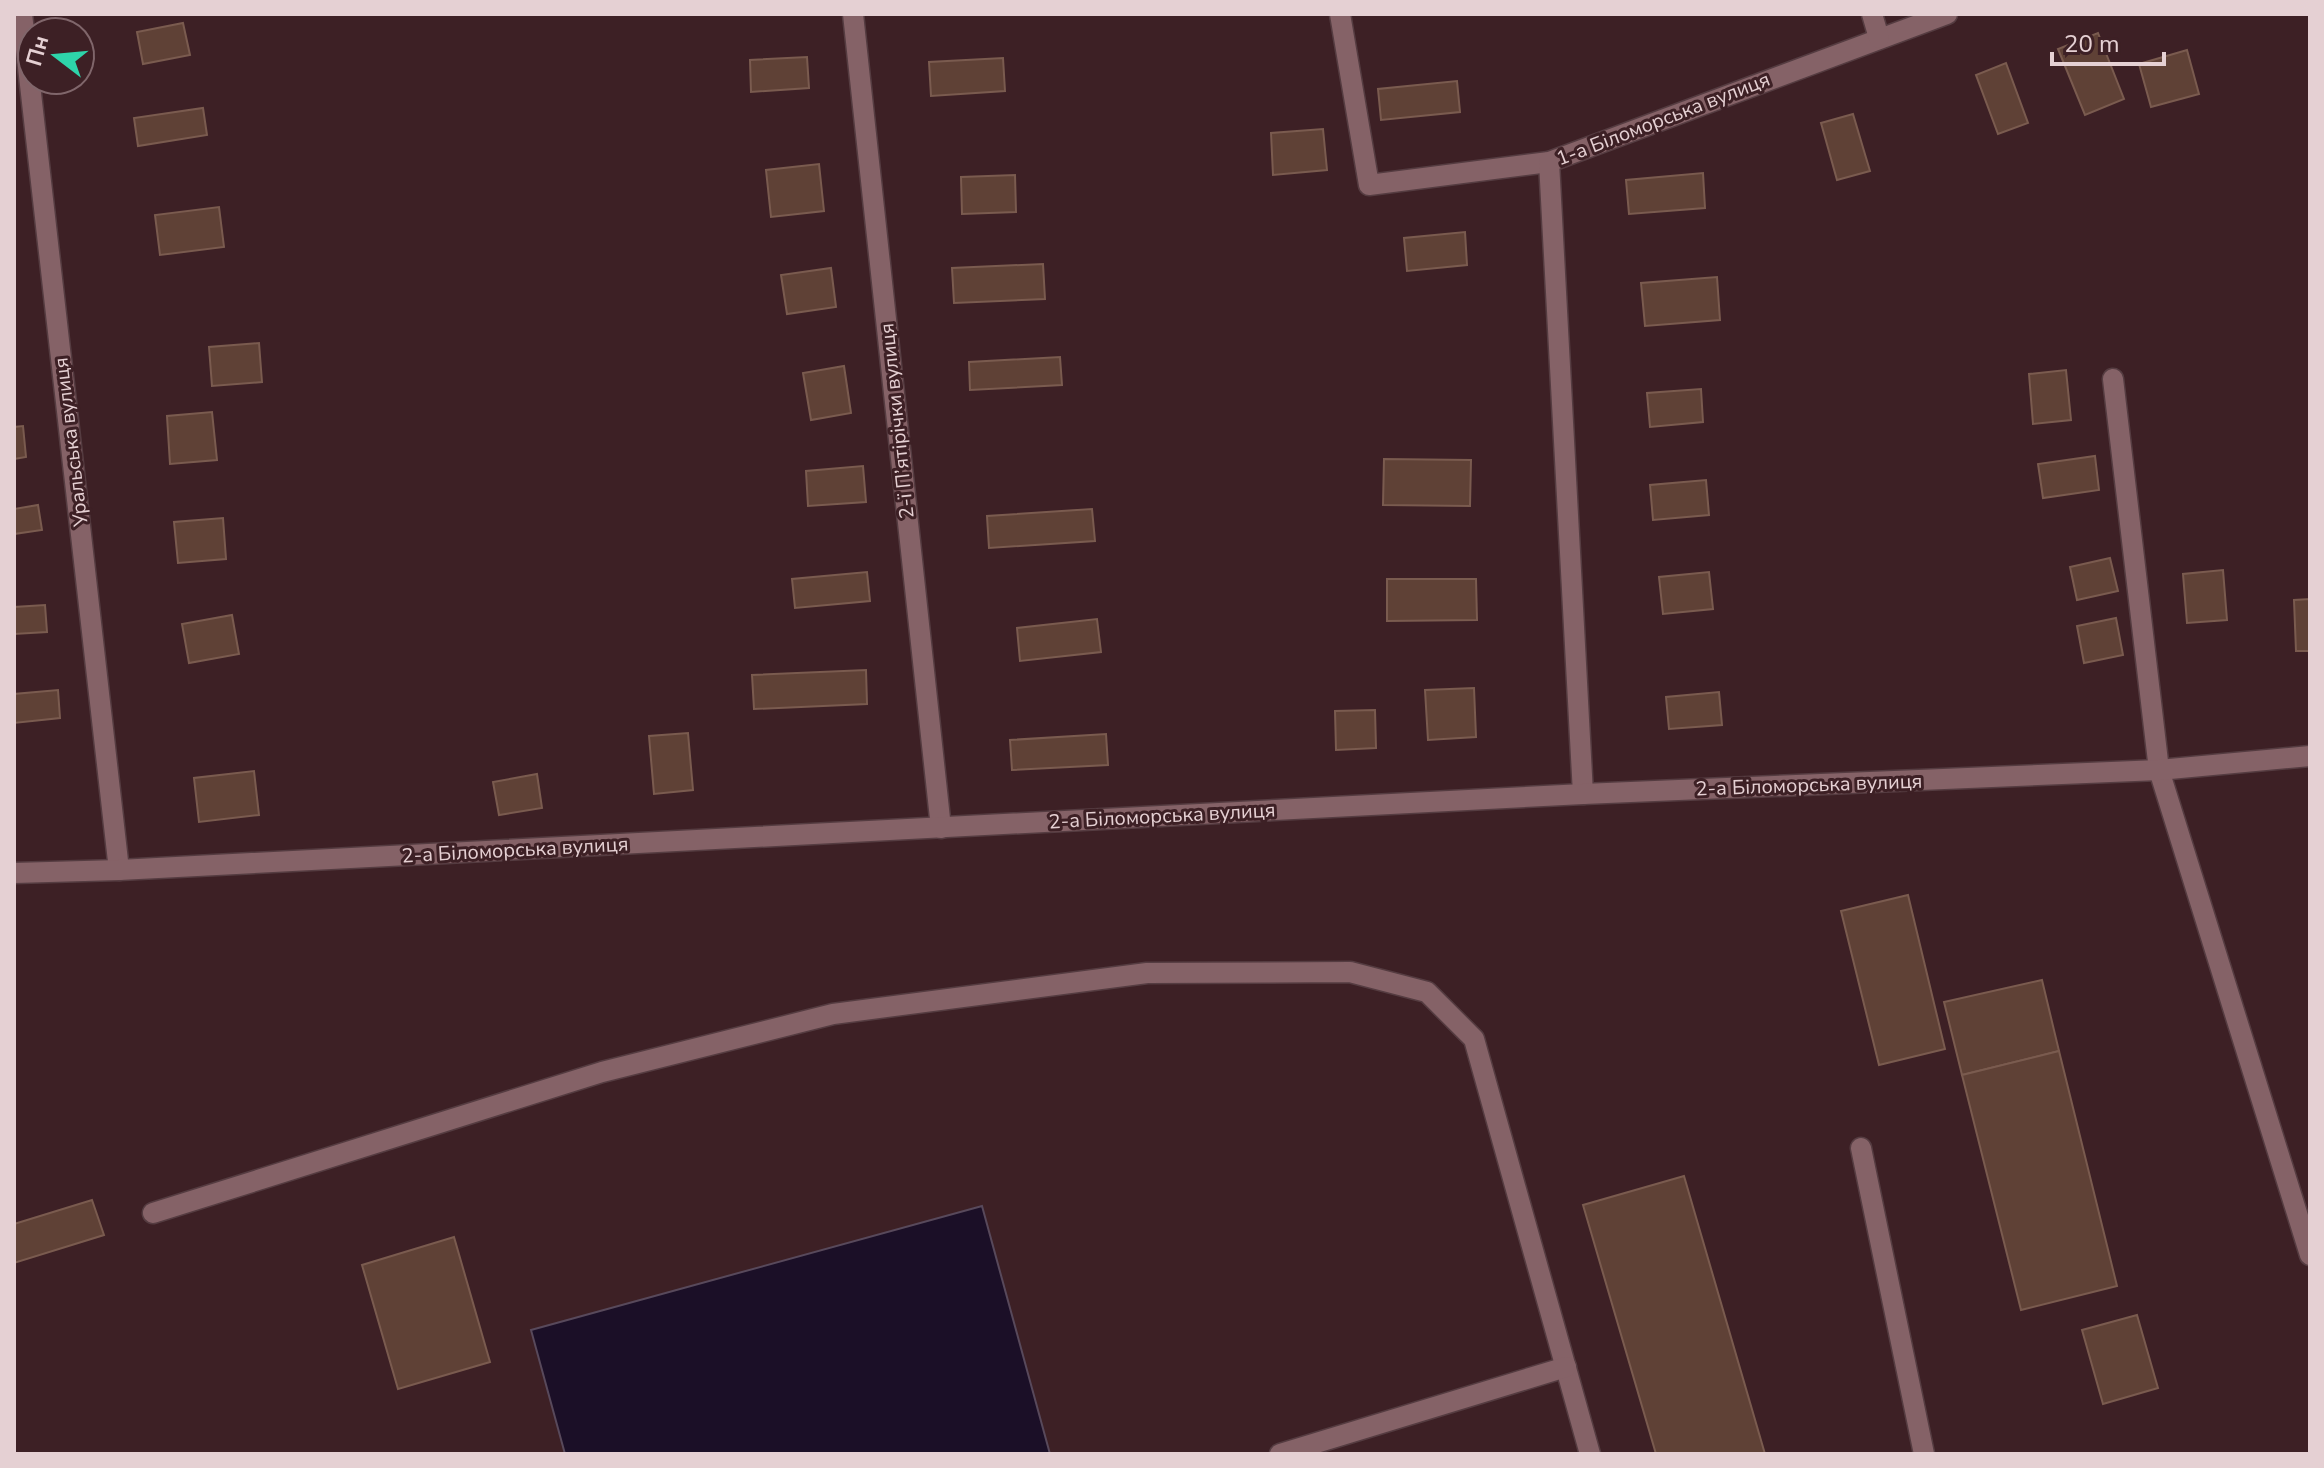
<svg xmlns="http://www.w3.org/2000/svg" width="2324" height="1468" viewBox="0 0 2324 1468" font-family="'Nunito Sans',sans-serif">
<style>
.water{fill:#1b0f27;stroke:#58495b;stroke-width:2}
.building{fill:#5f4136;stroke:#7a5b4f;stroke-width:2}
.lines{fill:none;stroke-linecap:round;stroke-linejoin:round}
.minor-casing{stroke:#553c41;stroke-width:23}
.minor{stroke:#856267;stroke-width:20}
.labels{text-anchor:middle;dominant-baseline:central;stroke-width:6;stroke-linejoin:round;paint-order:stroke}
.street-label{font-size:20px;fill:#e5d0d3;stroke:#3d2025}
</style>
<rect width="100%" height="100%" fill="#3d2025"/>
<polygon class="water" points="982,1206 1050,1454 565,1454 531,1330"/>
<g class="building">
<polygon points="183,23 190,55 143,64 137,32"/>
<polygon points="2098,33 2124,99 2085,115 2058,49"/>
<polygon points="2187,50 2199,94 2151,107 2139,64"/>
<polygon points="807,57 809,88 751,92 750,60"/>
<polygon points="1003,58 1005,91 931,96 929,62"/>
<polygon points="2006,63 2028,123 1998,134 1976,75"/>
<polygon points="1457,81 1460,112 1381,120 1378,89"/>
<polygon points="203,108 207,135 138,146 134,118"/>
<polygon points="1853,114 1870,171 1837,180 1821,123"/>
<polygon points="1323,129 1327,170 1273,175 1271,133"/>
<polygon points="819,164 824,211 771,217 766,170"/>
<polygon points="1703,173 1705,208 1629,214 1626,180"/>
<polygon points="1015,175 1016,212 962,214 961,177"/>
<polygon points="219,207 224,247 160,255 155,215"/>
<polygon points="1465,232 1467,265 1407,271 1404,238"/>
<polygon points="1043,264 1045,299 954,303 952,268"/>
<polygon points="831,268 836,307 787,314 781,275"/>
<polygon points="1717,277 1720,320 1645,326 1641,283"/>
<polygon points="259,343 262,382 212,386 209,347"/>
<polygon points="1060,357 1062,385 970,390 969,362"/>
<polygon points="844,366 851,413 811,420 803,373"/>
<polygon points="2066,370 2071,420 2033,424 2029,374"/>
<polygon points="1701,389 1703,422 1650,427 1647,393"/>
<polygon points="212,412 217,460 170,464 167,416"/>
<polygon points="23,426 26,457 14,459 14,427"/>
<polygon points="2095,456 2099,490 2043,498 2038,464"/>
<polygon points="1384,459 1471,460 1470,506 1383,505"/>
<polygon points="863,466 866,502 808,506 806,471"/>
<polygon points="1706,480 1709,515 1653,520 1650,485"/>
<polygon points="38,505 42,530 14,534 14,509"/>
<polygon points="1092,509 1095,541 989,548 987,516"/>
<polygon points="223,518 226,559 178,563 174,522"/>
<polygon points="2110,558 2118,591 2077,600 2070,567"/>
<polygon points="2223,570 2227,620 2187,623 2183,574"/>
<polygon points="867,572 870,601 795,608 792,579"/>
<polygon points="1709,572 1713,609 1663,614 1659,577"/>
<polygon points="1387,579 1476,579 1477,620 1387,621"/>
<polygon points="2310,599 2310,651 2296,651 2294,600"/>
<polygon points="45,605 47,632 14,634 14,607"/>
<polygon points="232,615 239,654 189,663 182,624"/>
<polygon points="2116,618 2123,655 2084,663 2077,626"/>
<polygon points="1097,619 1101,652 1020,661 1017,628"/>
<polygon points="866,670 867,704 754,709 752,675"/>
<polygon points="1474,688 1476,737 1428,740 1425,690"/>
<polygon points="58,690 60,718 14,723 14,694"/>
<polygon points="1719,692 1722,725 1669,729 1666,697"/>
<polygon points="1375,710 1376,748 1336,750 1335,711"/>
<polygon points="688,733 693,790 654,794 649,736"/>
<polygon points="1106,734 1108,765 1012,770 1010,740"/>
<polygon points="254,771 259,815 199,822 194,778"/>
<polygon points="537,774 542,808 499,815 493,782"/>
<polygon points="1908,895 1945,1049 1879,1065 1841,911"/>
<polygon points="2042,980 2059,1051 1962,1075 1944,1002"/>
<polygon points="2059,1051 2117,1286 2021,1310 1962,1075"/>
<polygon points="1684,1176 1765,1454 1656,1454 1583,1205"/>
<polygon points="92,1200 104,1235 14,1263 14,1224"/>
<polygon points="454,1237 490,1362 398,1389 362,1265"/>
<polygon points="2137,1315 2158,1388 2103,1404 2082,1330"/>
</g>
<g class="lines">
<defs>
<g id="minor">
<polyline points="22,14 119,870"/>
<polyline points="853,14 941,828"/>
<polyline points="1340,14 1369,185 1549,162 1947,14"/>
<polyline points="1872,14 1879,38"/>
<polyline points="1549,162 1583,794"/>
<polyline points="2113,379 2159,770 2310,1255"/>
<polyline points="14,873 119,870 1583,794 2159,770 2310,756"/>
<polyline points="1861,1148 1924,1454"/>
<polyline points="153,1213 602,1072 833,1014 1147,973 1350,972 1427,992 1474,1039 1590,1454"/>
<polyline points="1280,1454 1566,1367"/>
</g>
</defs>
<use href="#minor" class="minor-casing"/>
<use href="#minor" class="minor"/>
</g>
<g class="labels">
<g class="street-label">
<text transform="translate(1663 119) rotate(-21)">1-а Біломорська вулиця</text>
<text transform="translate(897 421) rotate(-96)">2-ї П’ятірічки вулиця</text>
<text transform="translate(71 442) rotate(-97)">Уральська вулиця</text>
<text transform="translate(1809 785) rotate(-2)">2-а Біломорська вулиця</text>
<text transform="translate(1162 816) rotate(-3)">2-а Біломорська вулиця</text>
<text transform="translate(515 850) rotate(-3)">2-а Біломорська вулиця</text>
</g>
</g>
<rect width="2324" height="1468" fill="none" stroke="#e5d0d3" stroke-width="32"/>
<g transform="translate(56 56) rotate(286)"><circle r="38" fill="#3d2025" stroke="#80666b" stroke-width="2"/>
<path d="M0-6L14 30L0 20L-14 30Z" fill="#2ed4aa"/>
<text y="-12" font-size="22" font-weight="bold" text-anchor="middle" fill="#e5d0d3">Пн</text>
</g>
<path d="M2052 52v12h112v-12" fill="none" stroke="#e5d0d3" stroke-width="4"/>
<text x="2064" y="52" font-size="24" fill="#e5d0d3" stroke="#3d2025" stroke-width="6" paint-order="stroke">20 m</text>
</svg>
